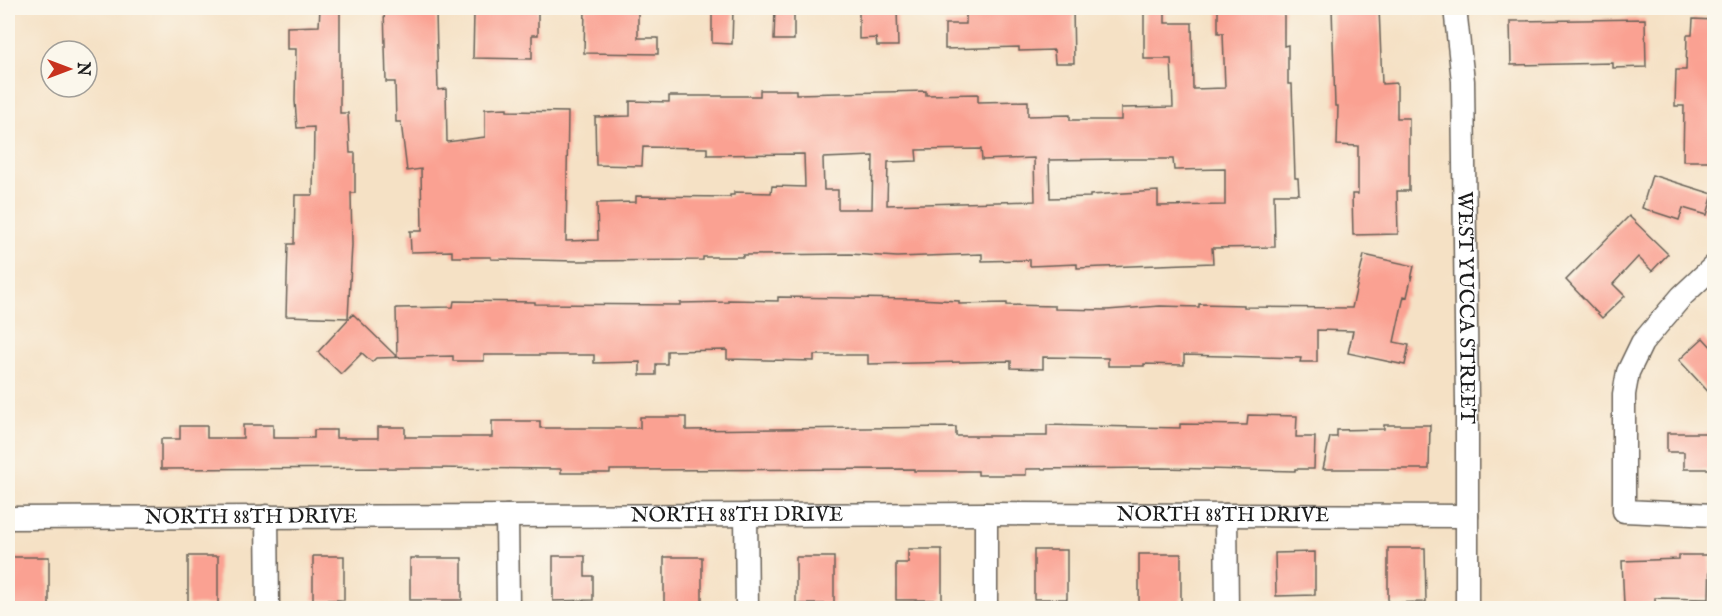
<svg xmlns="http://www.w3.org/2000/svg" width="1722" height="616" viewBox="0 0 1722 616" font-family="'IM FELL English',serif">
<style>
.building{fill:#faa192;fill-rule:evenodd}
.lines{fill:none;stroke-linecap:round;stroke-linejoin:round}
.street-casing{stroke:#686157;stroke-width:25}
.street{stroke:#fff;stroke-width:22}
.labels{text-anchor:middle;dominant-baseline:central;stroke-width:4.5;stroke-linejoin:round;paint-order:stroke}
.street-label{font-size:21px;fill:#1c1c1c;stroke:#fbf7ec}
</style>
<rect width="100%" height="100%" fill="#fbf7ec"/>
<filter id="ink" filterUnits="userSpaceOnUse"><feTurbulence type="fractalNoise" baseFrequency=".0167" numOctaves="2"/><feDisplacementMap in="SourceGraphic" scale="12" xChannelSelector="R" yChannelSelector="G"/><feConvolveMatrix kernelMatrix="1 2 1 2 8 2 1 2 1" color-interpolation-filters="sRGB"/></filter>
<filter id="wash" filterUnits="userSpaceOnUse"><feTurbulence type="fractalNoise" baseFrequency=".008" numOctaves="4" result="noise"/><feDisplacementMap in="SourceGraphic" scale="24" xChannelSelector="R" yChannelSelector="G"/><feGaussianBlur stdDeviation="1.35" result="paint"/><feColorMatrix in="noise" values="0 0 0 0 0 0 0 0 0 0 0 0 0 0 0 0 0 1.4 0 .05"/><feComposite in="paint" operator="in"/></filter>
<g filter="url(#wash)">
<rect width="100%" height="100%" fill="#f5e1c5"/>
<g id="blocks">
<g class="building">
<polygon points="320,8 340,8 340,113 348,113 350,153 355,153 355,193 351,193 352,245 348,318 286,316 288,244 294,244 295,195 313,195 314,127 297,128 295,101 296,49 287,49 287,27 319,26"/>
<path d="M384 8H432V13H436L438 90 446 89 447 142 485 137V109L507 108V111L568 112 566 241 598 240 597 203 636 202V196L730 197V195H734V192L771 193 772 186 805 187 804 154 707 155V148L643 147 642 166 596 165 595 117 630 116V101L669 102V96H760V90H796V94L926 91V95L978 94V102L1028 101V116L1070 115V120H1121V108L1173 107 1171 59H1144V12L1165 11V23H1192L1193 89 1225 88 1223 33H1218V8H1284V46L1288 45V84H1292L1295 178H1298L1299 194H1274L1275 247 1212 248 1213 263 1077 268V264L1030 266V260L982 261V254L897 257 850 254 743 255V257H703V260L576 261 491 259V257H452V251L411 252 410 231H422L421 169 407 171 401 122H396L395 82H386ZM981 149 982 160 1034 158 1035 201 887 205 888 162 917 161 916 150ZM873 156 872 209H838V190H824L823 158ZM1122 159H1173L1174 170 1225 169V205L1158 206V191L1090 195V197L1050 198 1049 160Z"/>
<polygon points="476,8 538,8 538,35 532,35 532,59 473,58 474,13 476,13"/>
<polygon points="585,8 638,8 638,38 658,38 658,54 584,53"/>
<polygon points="775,8 794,8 794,40 774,40"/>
<polygon points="859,8 897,8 898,46 877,46 876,38 859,39"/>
<polygon points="966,8 1073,8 1074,63 1055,63 1054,50 1019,51 1019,47 945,49 945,24 966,24"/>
<polygon points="1332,8 1379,8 1382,84 1397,83 1397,118 1409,118 1409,191 1397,191 1398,234 1353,235 1352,194 1358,194 1358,146 1337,145 1338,106 1335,106"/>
<polygon points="712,9 733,9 732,44 712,43"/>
<polygon points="1645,19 1646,67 1613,68 1613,63 1511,65 1510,21"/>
<polygon points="1693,19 1714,20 1714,161 1683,161 1684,106 1675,106 1676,70 1686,70 1687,35 1692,35"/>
<polygon points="1652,175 1713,194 1707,215 1683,208 1679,220 1642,208"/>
<polygon points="1629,216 1668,254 1652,271 1638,257 1613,284 1625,296 1602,318 1566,280"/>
<polygon points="1364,255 1414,266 1407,297 1404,296 1394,342 1409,345 1405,365 1348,353 1353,331 1317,330 1317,362 1300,362 1301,358 1184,355 1184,365 1144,364 1144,366 1108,366 1108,358 1043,357 1043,369 1011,368 1011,361 868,364 868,355 814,355 814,361 727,359 727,350 667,351 667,364 656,364 656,375 640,375 640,362 594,363 594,355 484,355 484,361 453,361 453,356 376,358 372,362 362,353 341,374 318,352 353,314 397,357 396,308 453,307 454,301 535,302 535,304 680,305 680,303 728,302 728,300 778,301 778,297 917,299 959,301 959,304 1007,303 1007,305 1055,306 1055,309 1107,310 1160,306 1199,307 1199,304 1244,305 1244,307 1352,308"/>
<polygon points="1703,338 1714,350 1714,398 1679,360"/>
<polygon points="1248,415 1297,416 1296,437 1315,437 1314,469 1295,469 1295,471 1163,468 1026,469 1026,475 978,475 978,471 914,471 914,469 610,470 610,473 561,473 561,469 425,468 161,469 161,439 180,439 180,426 207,426 207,438 243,438 243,425 273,425 273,438 314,438 314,430 336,430 336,438 378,438 378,427 405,427 405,437 492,437 492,421 540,421 540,428 640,428 640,417 686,417 686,430 956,427 956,436 1047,436 1047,425 1180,428 1180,424 1247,425"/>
<polygon points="1384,425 1430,425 1429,469 1323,469 1330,437 1337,437 1337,430 1384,429"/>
<polygon points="1667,433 1714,433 1714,469 1684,469 1684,452 1667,452"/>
<polygon points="1388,548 1425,548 1426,602 1388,603"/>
<polygon points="908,549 942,549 942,600 896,600 896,563 908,563"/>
<rect x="1034" y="550" width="33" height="49"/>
<polygon points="1315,552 1315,595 1276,596 1275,553"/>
<rect x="1139" y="554" width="42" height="51"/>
<polygon points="1679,555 1710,555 1709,599 1655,598 1655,603 1624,605 1622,561 1679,559"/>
<rect x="188" y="556" width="30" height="49"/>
<rect x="313" y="556" width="31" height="44"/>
<polygon points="553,556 585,556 585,576 593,576 593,600 553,601"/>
<rect x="8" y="557" width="41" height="52"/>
<rect x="664" y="557" width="38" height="47"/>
<rect x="796" y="557" width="38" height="47"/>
<rect x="410" y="558" width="52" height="42"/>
</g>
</g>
</g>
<g filter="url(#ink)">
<use href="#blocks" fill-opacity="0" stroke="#686157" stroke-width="1.5"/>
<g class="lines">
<defs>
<g id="street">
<path id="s1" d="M1455 8 1463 81 1467 402V608"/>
<polyline points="1714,266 1682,296 1642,343 1628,372 1624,394 1624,511 1714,515"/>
<polyline points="986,514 986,608"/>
<polyline points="746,515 747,608"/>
<polyline points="1226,515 1227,608"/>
<polyline points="267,516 268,608"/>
<polyline points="507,516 508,608"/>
<path id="s2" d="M8 518 986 514 1467 516"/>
</g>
</defs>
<use href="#street" class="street-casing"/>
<use href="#street" class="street"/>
</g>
</g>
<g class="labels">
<g class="street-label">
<text stroke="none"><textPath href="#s1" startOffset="300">WEST YUCCA STREET</textPath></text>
<text stroke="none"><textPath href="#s2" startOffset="729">NORTH 88TH DRIVE</textPath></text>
<text stroke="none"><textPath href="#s2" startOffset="1215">NORTH 88TH DRIVE</textPath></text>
<text stroke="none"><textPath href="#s2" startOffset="243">NORTH 88TH DRIVE</textPath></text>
</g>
</g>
<rect width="1722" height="616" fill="none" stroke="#fbf7ec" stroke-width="30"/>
<g transform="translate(69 69) rotate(90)"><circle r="28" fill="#fbf7ec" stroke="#a29f99" stroke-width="1.5"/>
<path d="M0-4.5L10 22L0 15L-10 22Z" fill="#c8321e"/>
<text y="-9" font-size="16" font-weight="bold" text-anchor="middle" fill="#1c1c1c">N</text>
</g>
</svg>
